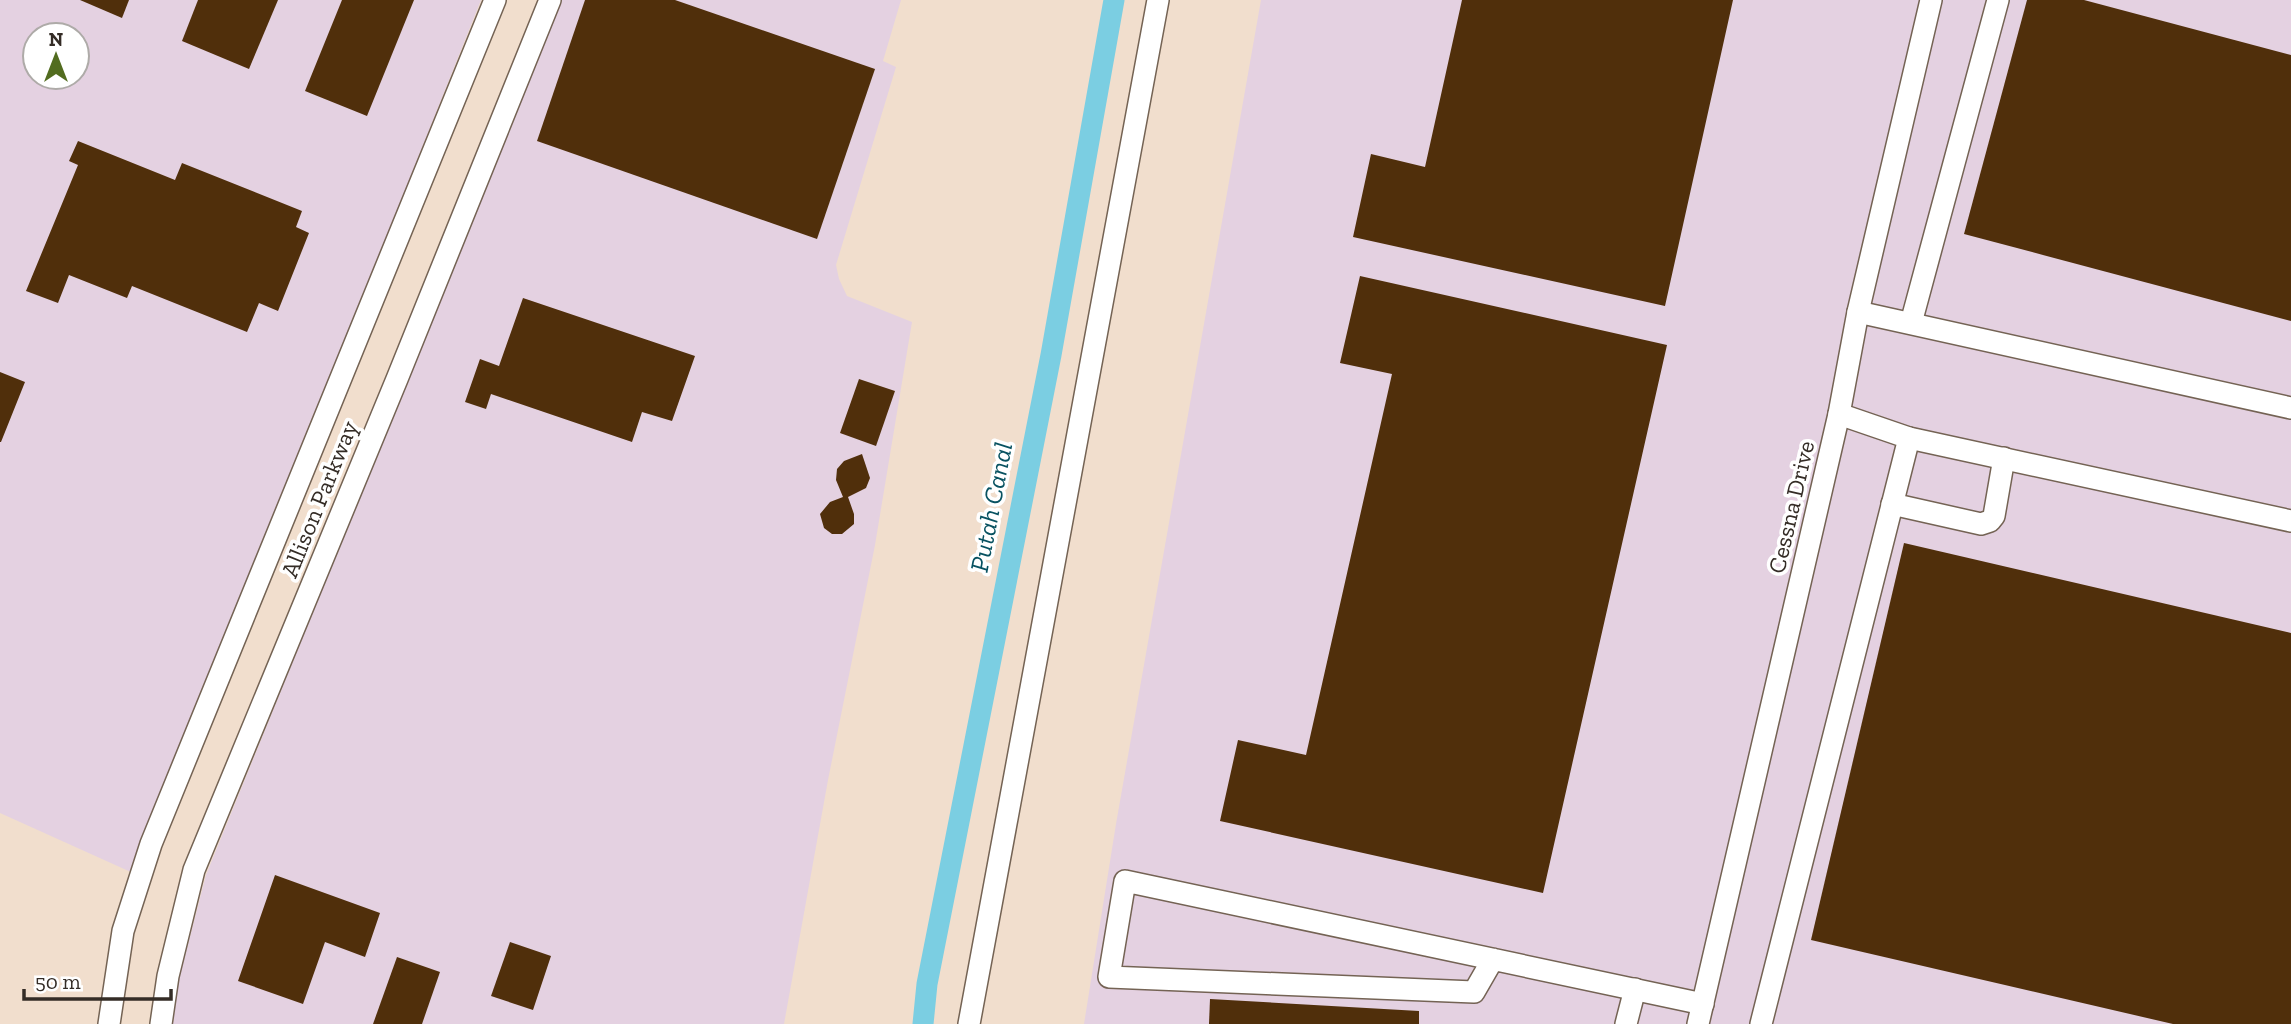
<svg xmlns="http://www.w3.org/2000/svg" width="2291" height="1024" viewBox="0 0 2291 1024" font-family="'Zilla Slab',serif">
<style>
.industrial{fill:#e4d1e1;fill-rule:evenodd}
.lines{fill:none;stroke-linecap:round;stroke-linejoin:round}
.canal{stroke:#7bcee2;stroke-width:21}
.building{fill:#502f0b}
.minor-casing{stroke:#746354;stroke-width:24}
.minor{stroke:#fff;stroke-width:21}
.labels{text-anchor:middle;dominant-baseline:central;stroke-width:7;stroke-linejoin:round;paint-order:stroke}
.street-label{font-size:24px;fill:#342c26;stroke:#fff}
.water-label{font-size:26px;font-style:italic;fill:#085261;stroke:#fff}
</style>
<rect width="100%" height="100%" fill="#f1decd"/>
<g class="industrial">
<path d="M0 0H481L133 873 0 813ZM35 35H77V77H35Z"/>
<polygon points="562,0 901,0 883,61 896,67 836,265 839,279 847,296 912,322 875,545 828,780 784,1024 173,1024 178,983 206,875"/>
<polygon points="1261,0 2291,0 2291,1024 1084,1024 1116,824"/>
</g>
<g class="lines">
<polyline class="canal" points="923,1024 927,984 1051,355 1114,0"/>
</g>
<g class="building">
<polygon points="80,0 129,0 122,18"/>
<polygon points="198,0 278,0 249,69 182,41"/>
<polygon points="342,0 414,0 367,116 305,91"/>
<polygon points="585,0 675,0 875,69 817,239 537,141"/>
<polygon points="1462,0 1733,0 1665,306 1353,237 1371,154 1425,167"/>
<polygon points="2027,0 2084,0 2291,55 2291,321 1964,234"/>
<polygon points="78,141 175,180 182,163 302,211 296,227 309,233 278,311 259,303 247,332 132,286 127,298 69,275 58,303 26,291 78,165 69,161"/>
<polygon points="1360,276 1667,345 1543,893 1220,821 1238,740 1306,755 1392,374 1340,363"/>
<polygon points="523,298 695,356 672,421 642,412 632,442 491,394 486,409 465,402 480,359 499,366"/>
<polygon points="0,372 25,382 1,442 0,442"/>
<polygon points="859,379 895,391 876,446 840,433"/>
<polygon points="862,454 870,478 866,488 848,497 854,514 854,524 842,534 832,534 824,528 820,514 830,502 843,497 836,480 837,469 844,461"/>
<polygon points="1904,543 2291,633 2291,1024 2173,1024 1811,940"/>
<polygon points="275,875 380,913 365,957 325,942 303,1004 238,981"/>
<polygon points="510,942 551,956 533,1010 491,996"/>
<polygon points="397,957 440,972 422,1024 373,1024"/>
<polygon points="1210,999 1419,1011 1419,1024 1209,1024"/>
</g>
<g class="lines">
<defs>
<g id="minor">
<polyline points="1858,312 2291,408"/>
<polyline points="1911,323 1998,0"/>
<polyline points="1909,438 2291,521"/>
<polyline points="1892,504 1981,524 1990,521 1994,516 2004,458"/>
<path d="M1493 959 1474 992 1109 977 1125 881C1317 922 1510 962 1703 1004"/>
<polyline points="109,1024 123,931 151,844 495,0"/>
<polyline points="161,1024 168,976 194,870 397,379 550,0"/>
<polyline points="969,1024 1158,0"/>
<polyline points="1626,1024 1635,989"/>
<polyline points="1698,1024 1839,414 1858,312 1931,0"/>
<polyline points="1761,1024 1909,438 1839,414"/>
</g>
</defs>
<use href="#minor" class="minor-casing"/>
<use href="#minor" class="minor"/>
</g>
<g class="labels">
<g class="street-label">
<text transform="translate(319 499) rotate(-68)">Allison Parkway</text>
<text transform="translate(1791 507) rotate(-77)">Cessna Drive</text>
</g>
<g class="water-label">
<text transform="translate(991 507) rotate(-79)">Putah Canal</text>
</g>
</g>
<g transform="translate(56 56)"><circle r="33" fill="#ffffff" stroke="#aeaba8" stroke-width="2"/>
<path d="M0-5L12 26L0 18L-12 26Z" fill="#526c1f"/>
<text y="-10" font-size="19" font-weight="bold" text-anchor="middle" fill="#342c26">N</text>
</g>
<path d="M24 989v10h147v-10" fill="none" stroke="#342c26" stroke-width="3.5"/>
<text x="35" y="989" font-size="21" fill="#342c26" stroke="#ffffff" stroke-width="5" paint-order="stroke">50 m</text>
</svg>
